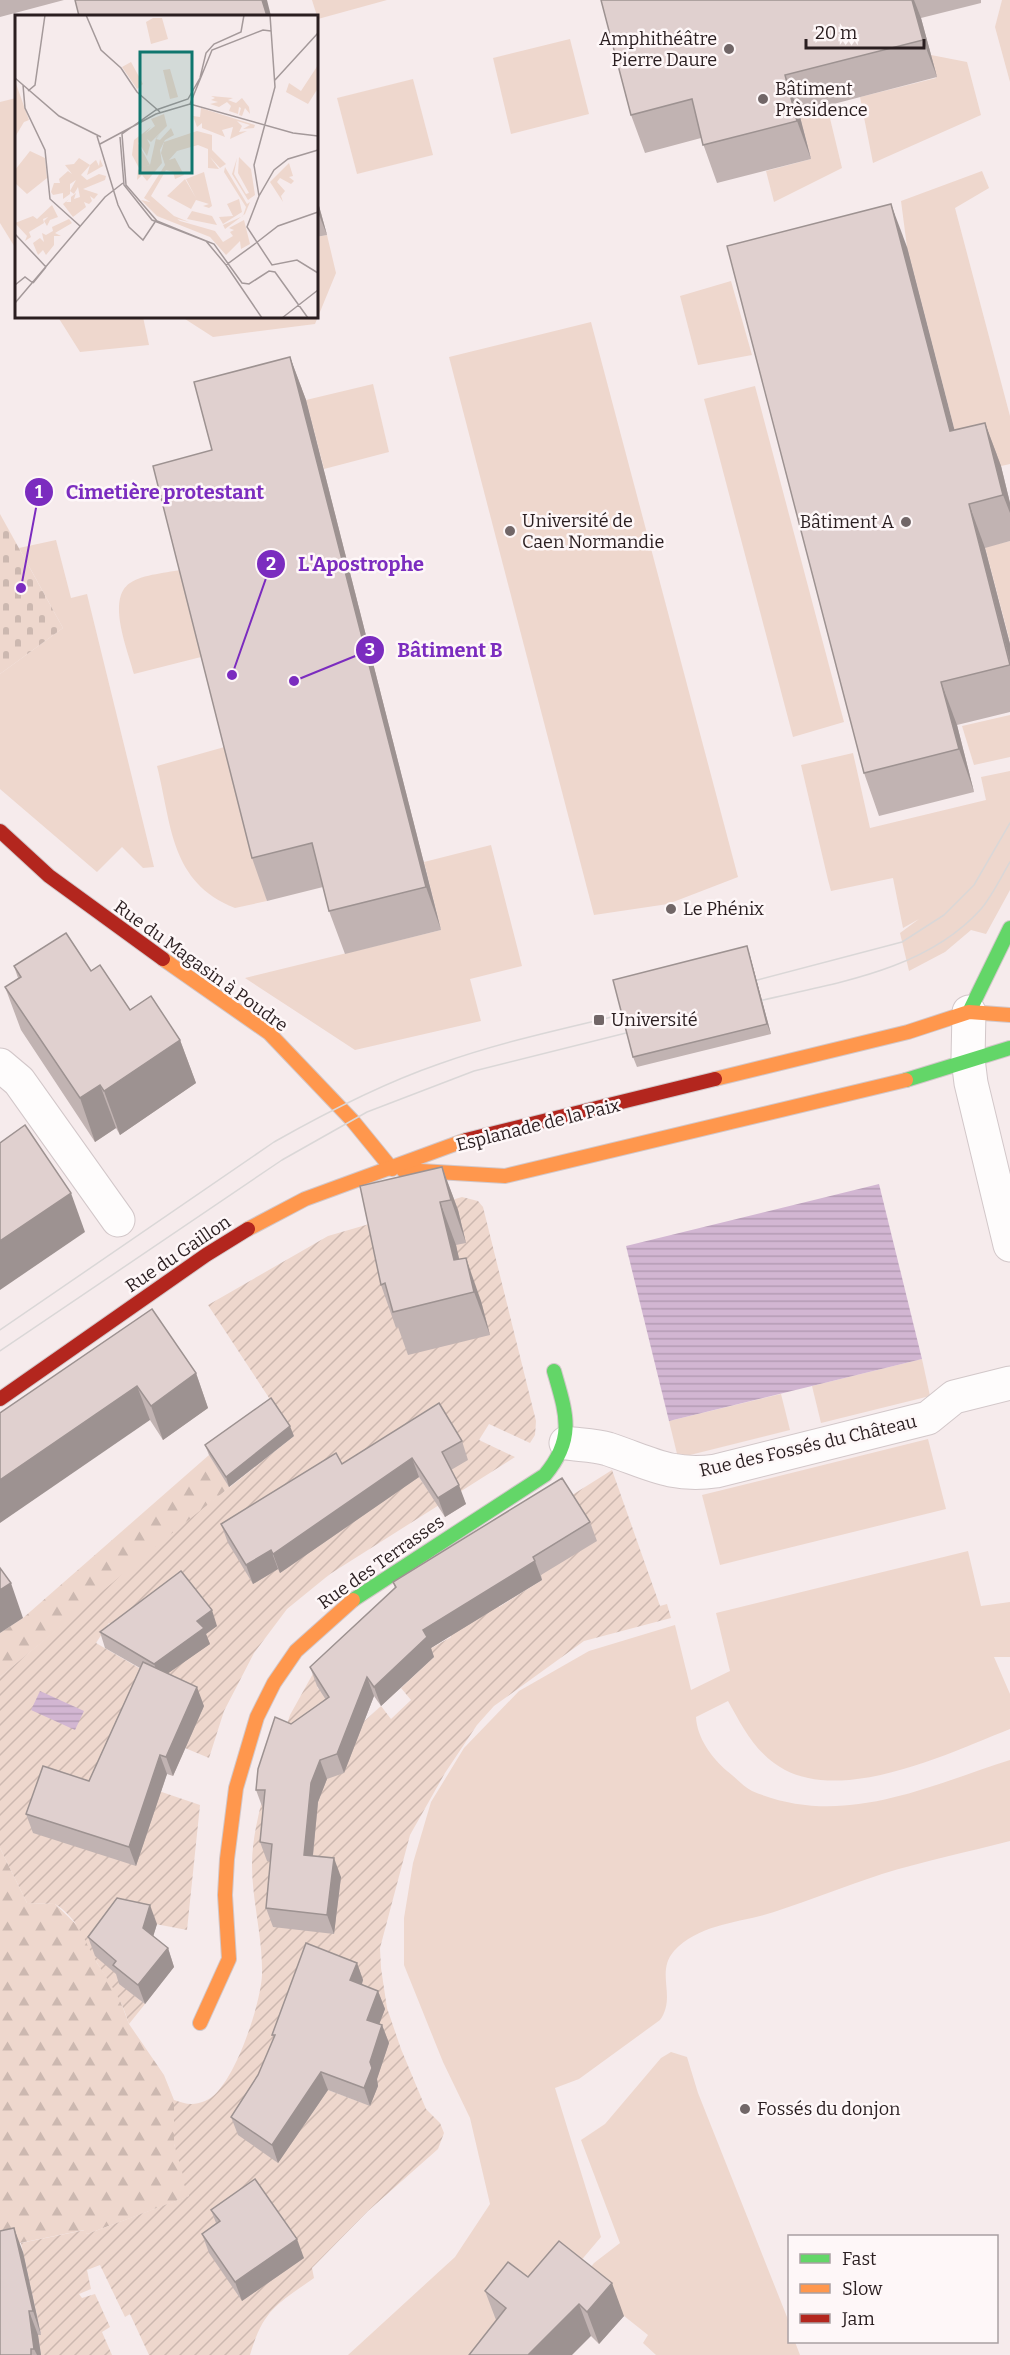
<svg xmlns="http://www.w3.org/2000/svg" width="1010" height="2355" viewBox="0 0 1010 2355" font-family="Bitter,serif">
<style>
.grass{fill:#eed7cd}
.forest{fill:url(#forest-firs)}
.cemetery{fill:url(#cemetery-stones)}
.garden{fill:url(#garden-furrows);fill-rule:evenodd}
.water{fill:url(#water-rules)}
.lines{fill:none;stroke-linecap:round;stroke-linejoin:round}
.street-casing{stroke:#d2c7c9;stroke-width:35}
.fast-casing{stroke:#d2c7c9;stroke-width:16}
.slow-casing{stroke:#d2c7c9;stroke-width:16}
.jam-casing{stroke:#d2c7c9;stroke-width:16}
.street{stroke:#fefcfc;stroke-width:33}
.fast{stroke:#63d668;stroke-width:14}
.slow{stroke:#ff974d;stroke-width:14}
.jam{stroke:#b3261e;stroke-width:14}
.tram{stroke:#dad7d7;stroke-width:1.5}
.wall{fill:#c1b3b2}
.shaded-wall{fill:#9d9291}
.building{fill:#e0d0cf;stroke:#9d9291;stroke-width:1.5}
.poi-dot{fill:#716667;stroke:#fef7f8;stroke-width:2}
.labels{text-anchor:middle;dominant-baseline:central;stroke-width:5;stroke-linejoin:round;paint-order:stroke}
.poi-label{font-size:18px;fill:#2a1e20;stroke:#fef7f8;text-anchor:start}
.street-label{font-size:18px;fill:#2a1e20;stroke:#fef7f8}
.inset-road{fill:none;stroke:#a4999a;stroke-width:1.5}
.view{fill:#0f766e;fill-opacity:0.15;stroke:#0f766e;stroke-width:3}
.inset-edge{fill:none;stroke:#2a1e20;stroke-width:3}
.leader{fill:none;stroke:#7b2cbf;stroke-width:2}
.callout-dot{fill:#7b2cbf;stroke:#fef7f8;stroke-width:2}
.mark-label{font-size:18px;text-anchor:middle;font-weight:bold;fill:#fff}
.callout-label{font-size:20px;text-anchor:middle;font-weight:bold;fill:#7b2cbf;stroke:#fef7f8;stroke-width:5;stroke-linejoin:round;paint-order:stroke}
</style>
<defs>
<pattern id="forest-firs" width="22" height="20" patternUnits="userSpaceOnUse" patternTransform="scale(1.5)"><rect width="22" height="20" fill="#eed7cd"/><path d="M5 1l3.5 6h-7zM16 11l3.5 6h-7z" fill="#ccb8b0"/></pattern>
<pattern id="cemetery-stones" width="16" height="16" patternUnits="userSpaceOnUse" patternTransform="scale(1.5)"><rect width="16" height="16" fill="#eed7cd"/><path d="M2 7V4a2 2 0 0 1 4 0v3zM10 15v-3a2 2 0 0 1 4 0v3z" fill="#ccb8b0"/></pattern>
<pattern id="garden-furrows" width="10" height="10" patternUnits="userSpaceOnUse" patternTransform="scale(1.5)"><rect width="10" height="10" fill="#eed7cd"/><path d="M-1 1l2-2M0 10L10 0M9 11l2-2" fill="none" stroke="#ccb8b0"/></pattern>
<pattern id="water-rules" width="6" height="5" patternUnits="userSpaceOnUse" patternTransform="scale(1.5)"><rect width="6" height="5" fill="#d2b6d2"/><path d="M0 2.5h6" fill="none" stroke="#b49cb4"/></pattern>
</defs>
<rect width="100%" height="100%" fill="#f6ebec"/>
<g class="grass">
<polygon points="312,0 387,0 318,19"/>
<polygon points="1002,0 1010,0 1010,82 995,27"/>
<polygon points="570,39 589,114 511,134 493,58"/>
<polygon points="931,55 967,62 981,115 873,163 860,97 936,78"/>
<polygon points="413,79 433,155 357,174 337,98"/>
<polygon points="16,98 16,249 0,223 0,102"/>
<polygon points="827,106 842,168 774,202 766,171 811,159 799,113"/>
<polygon points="982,171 989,188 955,208 1010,416 1010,464 966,474 907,247 901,201"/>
<polygon points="327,235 336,273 315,324 213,337 185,319 194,316 316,316 317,237"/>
<polygon points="731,281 752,355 698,365 680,296"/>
<polygon points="58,317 143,317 149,345 80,352"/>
<polygon points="591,322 738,877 668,904 594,915 449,357"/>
<polygon points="373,384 389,452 324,469 306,400"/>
<polygon points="755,386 844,722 793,737 704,399"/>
<polygon points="56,540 71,598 87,594 154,867 143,868 122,847 97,872 0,789 0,674 63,628 19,548"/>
<polygon points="1010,541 1010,642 985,547"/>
<path d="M184 569 205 656 134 674C128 650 106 599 130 583 143 574 168 573 184 569Z"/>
<polygon points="1010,715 1010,757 974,765 962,726"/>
<path d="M228 746 267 901 235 908C170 882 172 826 157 766Z"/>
<polygon points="853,753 870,828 986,800 981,777 1010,771 1010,890 986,934 971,930 945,952 909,971 900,933 919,919 903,928 893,878 831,891 828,880 801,765"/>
<polygon points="491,845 522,966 470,979 481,1021 355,1050 245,978 441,930 424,862"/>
<polygon points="922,1359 930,1396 821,1423 812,1386"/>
<polygon points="781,1394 790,1430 678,1458 669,1421"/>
<polygon points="928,1439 946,1509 720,1565 702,1495"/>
<path d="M968 1551 981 1606 1010 1602V1657H994L1010 1694V1729C949 1753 835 1809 774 1763 752 1747 741 1724 728 1701L696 1717C697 1738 712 1758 727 1771 735 1777 744 1787 752 1791 842 1829 925 1787 1010 1760V1841C968 1852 924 1861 882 1874 846 1886 810 1900 774 1912 740 1923 700 1923 674 1951 655 1973 677 1996 660 2020L579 2079 555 2088 601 2237 539 2310 506 2355H348L455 2257 490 2204 470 2118 443 2062 404 1965V1918L413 1863 431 1802 464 1748 519 1691 589 1651 675 1625 691 1690 730 1671 716 1613Z"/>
<polygon points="671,2052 687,2057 698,2093 789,2322 790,2342 795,2342 800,2355 656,2355 643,2343 648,2335 580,2281 594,2263 620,2243 581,2140 605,2124 661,2058"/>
</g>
<g class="forest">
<polygon points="209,1455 230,1487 0,1677 0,1633 23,1618"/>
<polygon points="0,1848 27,1903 55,1904 81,1929 97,1963 117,1992 129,2024 164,2075 174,2100 174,2144 190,2190 190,2196 87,2234 84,2230 0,2247"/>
</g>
<polygon class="cemetery" points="0,514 63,628 0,674"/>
<g class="garden">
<path d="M462 1197 478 1201 483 1207 536 1421 535 1435 530 1443 489 1424 479 1440 515 1457 330 1574 287 1609 254 1653 224 1711 209 1758 185 1748 150 1788 200 1805 187 1930 124 1918 122 1980 120 1984 145 2004 129 2024C120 1995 111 1986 96 1961 83 1939 79 1919 55 1904L27 1903 0 1848V1677L167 1537 294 1436 208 1305 328 1236ZM446 1423 429 1492 419 1477ZM109 1623 163 1656 151 1675 96 1643Z"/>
<path d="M612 1470 660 1606 667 1604 671 1618 584 1641 494 1706 477 1725 445 1773 410 1835 380 1948 381 1968 387 2008 401 2049 426 2109 440 2123 444 2133 438 2149 368 2211 312 2268 314 2278C277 2304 263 2310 250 2355H149L130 2314 125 2317 100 2265 87 2270 91 2289 79 2294 82 2298 95 2294 110 2327 102 2332 112 2355H41L38 2335 41 2334 21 2243 85 2230 87 2234 189 2196 174 2144V2100C185 2104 193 2106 205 2101 233 2091 261 2003 262 1975 263 1938 252 1901 252 1865 252 1838 259 1813 265 1788L263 1808 272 1809 279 1748 290 1715 315 1670 403 1606 317 1687 358 1727 381 1706 391 1719 411 1700 401 1688 434 1657 430 1649 451 1637 448 1632 496 1603 499 1607 542 1580 540 1576 569 1497ZM363 1980 357 1998 377 2079 363 2103 320 2087Z"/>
</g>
<g class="water">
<polygon points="879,1184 922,1359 669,1421 626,1246"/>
<polygon points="40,1691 84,1711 75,1730 31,1710"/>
</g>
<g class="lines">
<defs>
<g id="street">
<polyline points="969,1012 968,1059 971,1083 1010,1245"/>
<polyline points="0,1065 19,1081 118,1220"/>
<path d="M566 1443C580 1445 595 1445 608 1449 650 1463 670 1477 716 1471L928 1418 954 1397 1010 1383"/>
</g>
<g id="fast">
<polyline points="969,1012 1010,928"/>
<polyline points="906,1080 1010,1048"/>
<path d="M353 1600 545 1475C576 1438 566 1413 554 1371"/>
</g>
<g id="slow">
<polyline points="163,959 269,1033 352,1120 392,1169"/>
<polyline points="715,1079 908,1032 969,1012 1010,1015"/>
<polyline points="403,1170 505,1176 906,1080"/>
<polyline points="248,1229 305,1199 466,1140"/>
<polyline points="200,2023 229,1959 225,1895 227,1859 236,1788 257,1717 274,1683 296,1651 353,1600"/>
</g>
<g id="jam">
<polyline points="0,831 49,876 163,959"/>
<polyline points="466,1140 715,1079"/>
<polyline points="0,1399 206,1255 248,1229"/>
</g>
</defs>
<use href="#street" class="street-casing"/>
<use href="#fast" class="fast-casing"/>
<use href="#slow" class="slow-casing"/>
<use href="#jam" class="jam-casing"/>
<use href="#street" class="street"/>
<use href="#fast" class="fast"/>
<use href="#slow" class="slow"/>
<use href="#jam" class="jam"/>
<g class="tram">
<polyline points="742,984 902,942 944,915 974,885 1010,823"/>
<path d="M746 1004C826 984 923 974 981 909 992 896 1001 877 1010 862"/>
<path d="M0 1330 274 1142C327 1112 381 1084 439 1064 503 1041 571 1027 637 1011"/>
<polyline points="0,1351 282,1160 367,1112 474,1071 642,1029"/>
</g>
</g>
<g class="wall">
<polygon points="0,0 64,0 0,17"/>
<polygon points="601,0 981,0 981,3 921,18 937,77 799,113 811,159 717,183 701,138 645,153 631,115"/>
<polygon points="316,195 327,235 316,237"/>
<polygon points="907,247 954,430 985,423 1001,466 1010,503 1010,541 985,548 1010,644 1010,712 957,725 974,792 879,816 864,773"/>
<polygon points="290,357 306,400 441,930 345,954 329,911 323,887 267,901 252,858 212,450"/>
<polygon points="747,946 750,956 771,1034 637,1067 633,1057"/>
<polygon points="14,966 91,971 130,1010 180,1040 196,1083 120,1135 116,1128 95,1142 21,1030 5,987 18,978"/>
<polygon points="442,1167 458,1210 466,1243 456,1245 459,1259 481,1301 490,1335 408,1355 398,1327 396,1328 381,1285"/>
<polygon points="196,1373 208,1408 163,1440 150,1420 0,1413"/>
<polygon points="294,1436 229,1487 209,1455 205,1445"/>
<polygon points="462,1441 468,1460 451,1470 466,1504 445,1517 419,1477 280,1573 278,1569 253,1584 228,1543 221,1524 342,1464"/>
<polygon points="590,1522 597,1541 541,1575 542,1580 431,1648 434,1657 381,1706 374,1696 344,1773 327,1779 318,1802 313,1856 341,1877 334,1934 273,1927 266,1908 271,1862 267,1861 260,1842 263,1809 256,1790 291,1724 326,1700 317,1686 310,1667 395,1588 393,1582"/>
<polygon points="217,1626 206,1634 210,1644 168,1673 204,1706 173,1776 167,1774 136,1866 33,1833 26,1814 89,1781 140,1668 105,1648 100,1632"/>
<polygon points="157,1924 153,1936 168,1948 174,1967 145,2004 119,1984 116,1974 95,1956 88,1937"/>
<polygon points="357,1963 363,1980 362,1985 378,1991 385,2009 379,2024 382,2025 389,2043 377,2079 378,2086 370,2106 328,2090 278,2163 238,2135 231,2117 258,2075 274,2039 272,2035"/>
<polygon points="211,2210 304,2258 242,2301 209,2253 202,2234 216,2223"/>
<polygon points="23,2252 41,2335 38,2335 41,2355 0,2355"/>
<polygon points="528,2277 624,2316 599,2344 591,2336 496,2320 485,2291"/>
</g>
<g class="shaded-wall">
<polygon points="262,0 267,0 271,16 267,16"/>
<polygon points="912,0 914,0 921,18 937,77 923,40"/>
<polygon points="785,75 799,113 811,159 797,121"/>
<polygon points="316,195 327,235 316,207"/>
<polygon points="891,204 907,247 966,474 950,431"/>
<polygon points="290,357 306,400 441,930 426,887"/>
<polygon points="985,423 1001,466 1010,503 1010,513 1003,495"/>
<polygon points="969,504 985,548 1010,644 1010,662"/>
<polygon points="941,682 957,725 974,792 959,749"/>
<polygon points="747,946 750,956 771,1034 767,1024"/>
<polygon points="180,1040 196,1083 120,1135 104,1091"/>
<polygon points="100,1085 116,1128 95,1142 80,1098"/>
<polygon points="442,1167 458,1210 466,1243 451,1200"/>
<polygon points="71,1193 85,1232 0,1290 0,1241"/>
<polygon points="440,1202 456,1245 467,1294 454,1260"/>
<polygon points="466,1258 481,1301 490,1335 474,1292"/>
<polygon points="196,1373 208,1408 163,1440 151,1406"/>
<polygon points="137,1386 150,1420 0,1523 0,1480"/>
<polygon points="290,1426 294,1436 229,1487 226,1477"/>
<polygon points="412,1458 419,1477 280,1573 273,1554"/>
<polygon points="459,1485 466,1504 445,1517 438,1498"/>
<polygon points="271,1550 278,1569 253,1584 246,1565"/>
<polygon points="535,1561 542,1580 431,1648 434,1657 381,1706 374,1687 423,1630"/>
<polygon points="11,1583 23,1618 0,1633 0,1590"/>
<polygon points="212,1610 217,1626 206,1634 210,1644 160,1679 154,1664 197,1621"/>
<polygon points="367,1677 374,1696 344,1773 337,1754"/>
<polygon points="197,1687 204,1706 173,1776 166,1757"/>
<polygon points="160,1755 167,1774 136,1866 129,1847"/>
<polygon points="320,1760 327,1779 318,1802 311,1874 304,1855 311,1783"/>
<polygon points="334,1858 341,1877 334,1934 327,1915"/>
<polygon points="150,1905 157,1924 150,1947 143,1928"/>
<polygon points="168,1948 174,1967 145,2004 138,1985"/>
<polygon points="357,1963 363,1980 357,1998 350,1980"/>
<polygon points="378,1991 385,2009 374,2038 367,2020"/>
<polygon points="382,2025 389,2043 377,2079 378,2086 370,2106 364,2088 370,2062"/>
<polygon points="321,2072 328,2090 278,2163 272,2145"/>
<polygon points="14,2228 23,2252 41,2335 33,2311"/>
<polygon points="297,2239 304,2258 242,2301 235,2282"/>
<polygon points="612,2283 624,2316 599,2344 587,2312"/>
<polygon points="579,2304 591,2336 572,2355 528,2355"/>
<polygon points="29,2311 38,2335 41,2355 37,2355 34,2349"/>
</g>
<g class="building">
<polygon points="75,0 262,0 267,16 79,16"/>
<polygon points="601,0 912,0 923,40 785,75 797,121 703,145 692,99 631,115"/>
<polygon points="891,204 950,431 985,423 1003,495 969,504 1010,665 941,682 959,749 864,773 727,246"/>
<polygon points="290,357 426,887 329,911 312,843 252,858 153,466 212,450 194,382"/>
<polygon points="66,933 91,971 100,965 130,1010 151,996 180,1040 104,1091 100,1085 80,1098 5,987 21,977 14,966"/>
<polygon points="747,946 767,1024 633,1057 613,980"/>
<polygon points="25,1125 71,1193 0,1241 0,1143"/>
<polygon points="442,1167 451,1200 440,1202 454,1260 466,1258 474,1292 393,1312 385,1283 381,1285 360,1186"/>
<polygon points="152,1309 196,1373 151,1406 137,1386 0,1480 0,1413"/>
<polygon points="271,1398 290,1426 226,1477 205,1445"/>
<polygon points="439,1403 462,1441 442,1452 459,1485 438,1498 412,1458 273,1554 271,1550 246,1565 221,1524 336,1453 342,1464"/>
<polygon points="562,1478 590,1522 533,1557 535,1561 423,1630 427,1637 374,1687 367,1677 337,1754 320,1760 311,1783 304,1855 334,1858 327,1915 266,1908 272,1844 260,1842 265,1790 256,1790 258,1769 275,1717 291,1724 329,1697 310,1667 396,1587 393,1582"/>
<polygon points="0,1568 11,1583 0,1590"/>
<polygon points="181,1571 212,1610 197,1621 204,1628 154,1664 100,1632"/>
<polygon points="143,1662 197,1687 166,1757 160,1755 129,1847 26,1814 43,1766 89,1781"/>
<polygon points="117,1898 150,1905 143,1928 168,1948 138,1985 113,1965 116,1961 88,1937"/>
<polygon points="306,1943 357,1963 350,1980 378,1991 367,2020 382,2025 370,2062 372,2068 364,2088 321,2072 272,2145 231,2117 258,2075 275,2035 272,2035"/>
<polygon points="255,2179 297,2239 235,2282 202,2234 220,2221 211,2210"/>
<polygon points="14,2228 33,2311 29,2311 34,2349 31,2349 31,2355 0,2355 0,2231"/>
<polygon points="559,2241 612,2283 587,2312 579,2304 528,2355 469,2355 506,2308 485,2291 508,2262 528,2277"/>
</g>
<g class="poi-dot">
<circle cx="729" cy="49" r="6"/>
<circle cx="763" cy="99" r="6"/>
<circle cx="906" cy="522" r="6"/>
<circle cx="510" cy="531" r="6"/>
<circle cx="671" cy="909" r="6"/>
<rect x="593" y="1014" width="12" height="12" rx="3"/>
<circle cx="745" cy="2109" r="6"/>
</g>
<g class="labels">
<g class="poi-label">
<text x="717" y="39" text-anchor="end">Amphithéâtre<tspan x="717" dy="21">Pierre Daure</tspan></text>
<text x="775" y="89">Bâtiment<tspan x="775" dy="21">Prèsidence</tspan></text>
<text x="522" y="521">Université de<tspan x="522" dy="21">Caen Normandie</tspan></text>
<text x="894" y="522" text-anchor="end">Bâtiment A</text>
<text x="683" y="909">Le Phénix</text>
<text x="611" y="1020">Université</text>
<text x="757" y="2109">Fossés du donjon</text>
</g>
<g class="street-label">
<text transform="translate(201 966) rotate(36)">Rue du Magasin à Poudre</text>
<text transform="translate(538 1125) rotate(-14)">Esplanade de la Paix</text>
<text transform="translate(178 1254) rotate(-34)">Rue du Gaillon</text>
<text transform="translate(808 1446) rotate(-13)">Rue des Fossés du Château</text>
<text transform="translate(381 1562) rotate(-35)">Rue des Terrasses</text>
</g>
</g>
<g transform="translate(15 15)">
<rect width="303" height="303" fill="#f6ebec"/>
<path d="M138 3H147L153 24 136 29 131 7ZM155 54 163 82 155 84 148 55ZM182 116 197 120V135L211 149 205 153 195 142 204 154 193 153V134L183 130 162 136 154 145 160 143 169 160 160 164 158 157 151 155 136 181 159 201 174 207 162 204 129 183 150 150 146 138 149 127ZM224 142 236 154 240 180 233 185 217 159 222 143 219 159 231 179 234 178 223 158ZM274 148 278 161 274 162 279 166 276 169 265 163 262 167 270 176 266 181 268 187 255 167ZM210 152 232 189 235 187 230 199 210 214 208 210 228 201 231 192 209 157ZM189 157 197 191 194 193 188 191 194 189 181 185 176 194 152 181 170 164 181 183 171 164ZM224 184 227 197 208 209 204 202 218 201 212 189ZM126 185 139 188 165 206 200 216 208 227 218 221 215 217 219 215 214 213 229 205 235 229 226 234 225 226 211 240 195 222 142 201Z" fill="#eed7cd"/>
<path d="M136 112 123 128 135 150 124 153 117 140 119 125Z" fill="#eed7cd"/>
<path d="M116 47 128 69 122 74 107 52ZM303 50V73L293 89 271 77 274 68 286 76ZM15 136 30 143 32 163 12 179 0 168V155Z" fill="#eed7cd"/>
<path d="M0 66 14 105 9 107 0 122Z" fill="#eed7cd"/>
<path d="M196 81 218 83 213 85 221 88 227 83 234 92 235 99 230 93 227 101 224 100 226 93 224 92 223 99 214 96 216 91 212 87 204 92 195 89 203 87 196 85 200 83ZM186 93 240 110 239 113 228 114 235 110 222 106 227 111 224 117 232 116 215 124 218 112 207 115 210 122 187 113V108L182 112 178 101 185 102ZM149 99 152 111 136 127 132 124 135 130 132 141 122 125 140 111 136 104ZM156 113 159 120 150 125 145 135 147 148 132 166 127 160 122 165 123 154 127 159 126 152 135 150 141 123 145 119 141 124 145 125ZM64 143 75 150 81 145 84 151 85 144 88 151 72 160 75 150 66 160 72 165 84 159 91 161 90 165 68 174 83 179 79 184 75 181 77 186 74 189 69 187 71 192 58 202 48 189 54 184 51 187H56V182L61 178 59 184 65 182 63 172 59 179 55 176 61 165 55 169V179L48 184V178L38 180 36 177 39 168H45L44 164 53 156 57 159 50 150 59 149ZM37 190 43 202 35 205 32 211 29 206 33 202 28 204 29 208 14 217 16 222 10 226 12 221 0 208 18 201 22 204ZM177 196 197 201 202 210 172 204ZM54 204 57 208 40 218 46 221H39V230L31 240 28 235 23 240 18 228 25 223 29 227 27 218 31 220 38 216 37 212Z" fill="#eed7cd"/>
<path class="inset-road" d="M71 0 86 35 106 53 122 77 145 97M229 0 226 17 199 29 191 38 185 63 173 84 141 95 107 119 111 170 142 206 199 229 227 268 234 269 254 256 260 257 293 303M0 63 44 101 86 122M260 65 303 18M8 70 10 93 30 135 35 184 65 211M13 76 20 70 30 0M175 89 197 35 248 15 256 16M82 121 103 190 114 212 128 225 140 207M105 122 109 170 137 205 191 226 211 250 241 228M85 129 141 99 175 89 278 118 303 121M303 135 273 144 259 155 244 181 232 212 257 250 282 245 303 258M244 181 239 150 260 72 255 0M0 219 31 252M241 228 263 211 303 197M211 250 247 303M18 268 31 252M0 270 10 262 18 268M0 288 90 182 108 168M267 303 303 275"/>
<path class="view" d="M125 37H177V158H125Z"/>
<rect width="303" height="303" class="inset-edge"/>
</g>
<path class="leader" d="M21 588L39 492M232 675L271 564M294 681L370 650"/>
<g class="callout-dot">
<circle cx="21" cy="588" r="6"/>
<circle cx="232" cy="675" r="6"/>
<circle cx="294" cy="681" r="6"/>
<circle cx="39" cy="492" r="15"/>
<circle cx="271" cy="564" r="15"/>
<circle cx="370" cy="650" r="15"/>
</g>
<g class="mark-label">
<text x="39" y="498">1</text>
<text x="271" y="570">2</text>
<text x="370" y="656">3</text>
</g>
<g class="callout-label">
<text x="165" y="499">Cimetière protestant</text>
<text x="361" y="571">L'Apostrophe</text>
<text x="450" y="657">Bâtiment B</text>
</g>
<rect x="788" y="2235" width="210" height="108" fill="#fef7f8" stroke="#a9a0a2" stroke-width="1.5"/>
<rect x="800" y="2254" width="30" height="9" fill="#63d668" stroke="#a9a0a2" stroke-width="1.5"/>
<text x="842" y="2265" font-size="18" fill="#2a1e20">Fast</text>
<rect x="800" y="2284" width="30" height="9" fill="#ff974d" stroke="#a9a0a2" stroke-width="1.5"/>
<text x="842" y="2295" font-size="18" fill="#2a1e20">Slow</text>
<rect x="800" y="2314" width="30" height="9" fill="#b3261e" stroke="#a9a0a2" stroke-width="1.5"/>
<text x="842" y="2325" font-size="18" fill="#2a1e20">Jam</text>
<path d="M806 39v9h118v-9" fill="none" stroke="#2a1e20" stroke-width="3"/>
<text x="815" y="39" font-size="18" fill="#2a1e20" stroke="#fef7f8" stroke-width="4.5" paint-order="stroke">20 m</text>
</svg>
